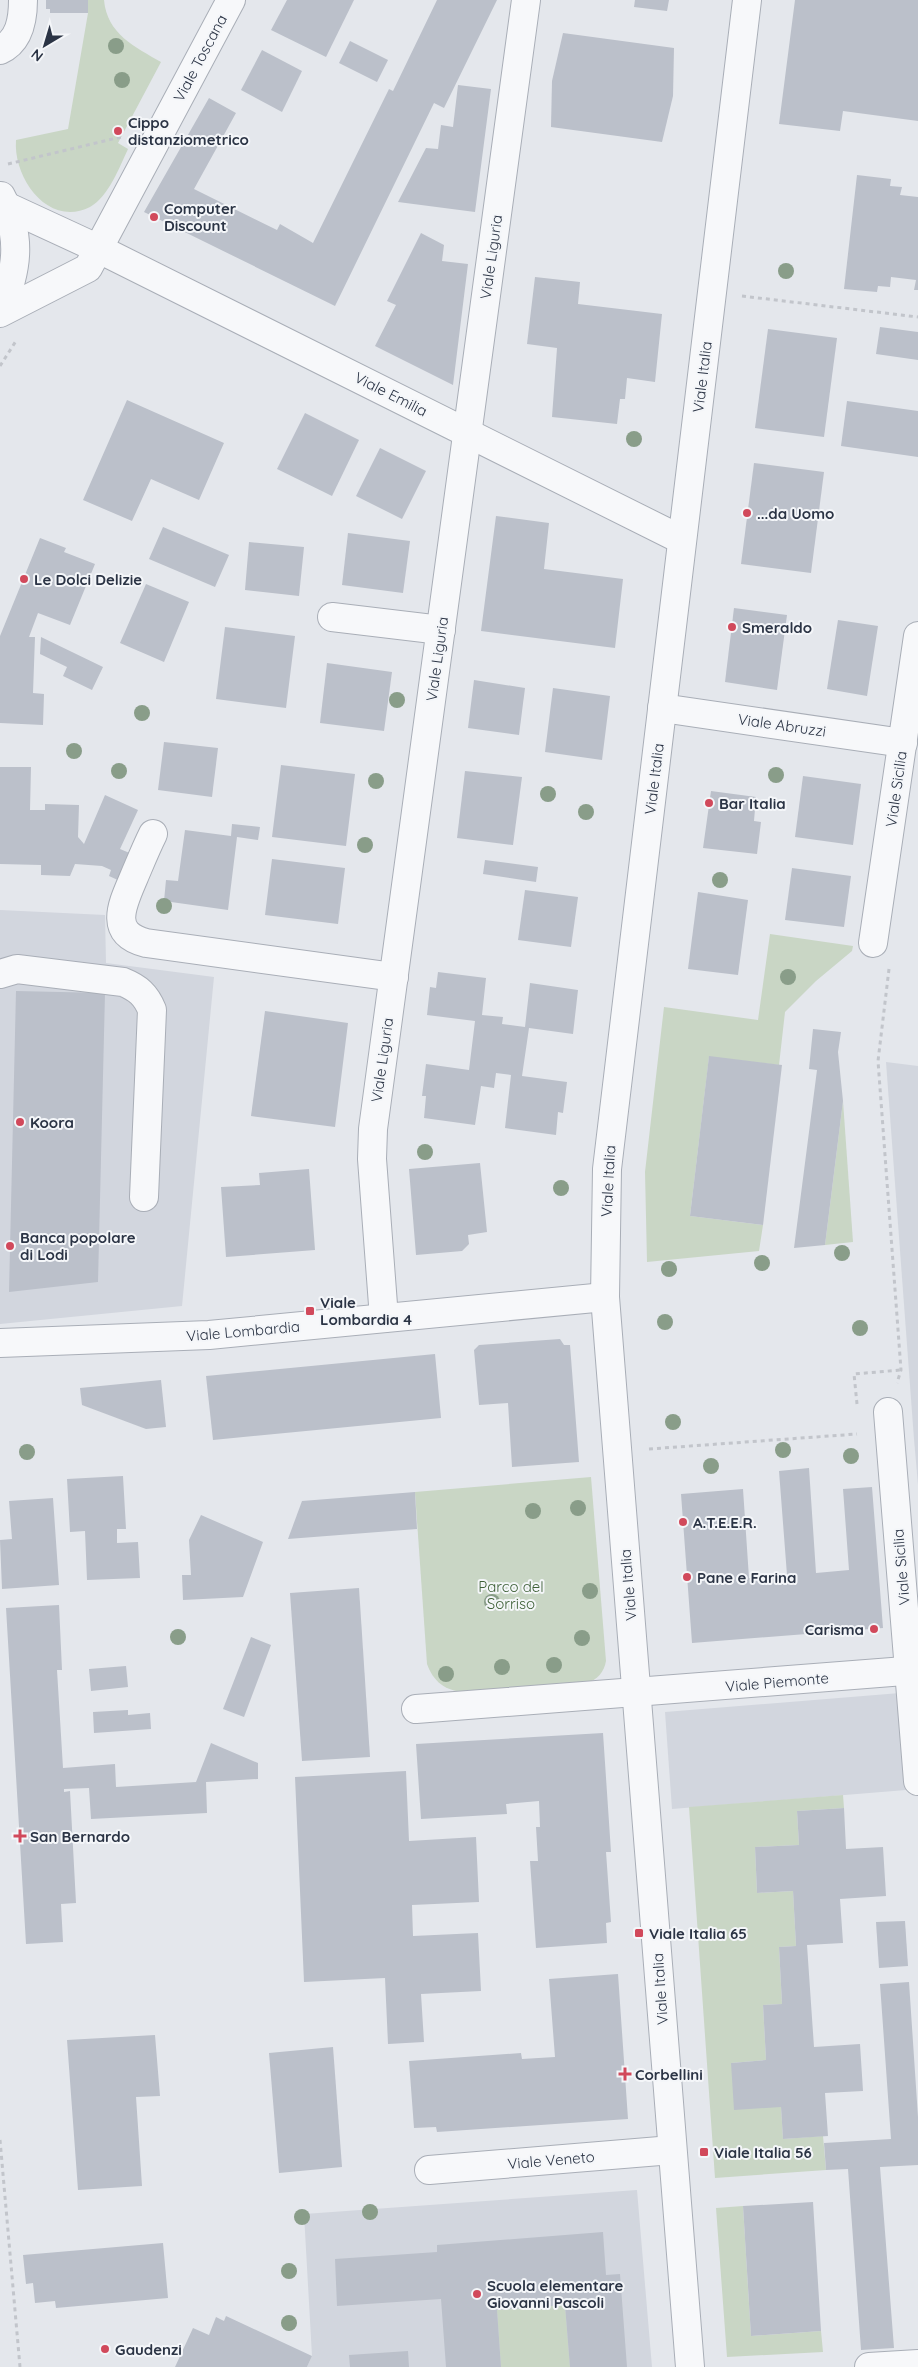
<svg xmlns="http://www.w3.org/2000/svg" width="918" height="2367" viewBox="0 0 918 2367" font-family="Quicksand,sans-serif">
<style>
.built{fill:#d2d6de}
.green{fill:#c9d6c5}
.building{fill:#bbc0ca}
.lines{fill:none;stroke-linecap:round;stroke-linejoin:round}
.minor-casing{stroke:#a9aeb7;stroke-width:30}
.path{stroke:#c2c5cb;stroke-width:3;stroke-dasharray:4 4;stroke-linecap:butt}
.minor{stroke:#f7f8fa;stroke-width:28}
.tree{fill:#899d89}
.poi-dot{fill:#d1495b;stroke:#f4f6f9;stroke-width:2}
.labels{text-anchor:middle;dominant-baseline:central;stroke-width:4;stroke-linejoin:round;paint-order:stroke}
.street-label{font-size:15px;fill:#2b3445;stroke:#f4f6f9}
.poi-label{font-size:15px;font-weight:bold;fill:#2b3445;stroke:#f4f6f9;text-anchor:start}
.park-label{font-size:15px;fill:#3f6138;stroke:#f4f6f9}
</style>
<rect width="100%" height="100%" fill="#e4e7ec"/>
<g class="built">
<polygon points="0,910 105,915 106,963 214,977 182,1306 0,1324"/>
<polygon points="886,1062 918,1066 918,1485 914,1439"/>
<polygon points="900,1693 906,1790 672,1809 665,1712"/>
<polygon points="637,2190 652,2367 307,2367 312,2356 304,2214"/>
</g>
<g class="green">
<path d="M88 0H104C107 34 135 47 161 62L118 143 128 149C119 168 109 196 90 207 49 228 13 179 16 140L68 129 88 13Z"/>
<polygon points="770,934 853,946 852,951 816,981 785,1012 779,1065 709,1057 690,1216 763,1225 759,1251 647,1262 645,1172 664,1007 758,1020"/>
<polygon points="843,1101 853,1242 825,1245"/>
<path d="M591 1477 606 1661C604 1672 598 1679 587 1683L464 1692C445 1691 433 1681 427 1664L415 1492Z"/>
<polygon points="843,1795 844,1808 797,1811 799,1845 755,1847 757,1893 793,1891 796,1946 779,1947 782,2004 763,2005 766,2060 731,2063 781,2107 783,2139 823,2136 826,2170 715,2178 689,1807"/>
<polygon points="743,2206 751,2336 821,2331 823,2352 727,2357 716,2208"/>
<polygon points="565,2305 570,2367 501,2367 497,2310"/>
</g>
<g class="building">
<polygon points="46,0 88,0 88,13 50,13 50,9 46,9"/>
<polygon points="287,0 354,0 326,57 271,30"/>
<polygon points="437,0 497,0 444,108 434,103 335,306 144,212 209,98 236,113 194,189 277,230 280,224 313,243 389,89 393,91"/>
<polygon points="635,0 669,0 667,11 634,7"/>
<polygon points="795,0 918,0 918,121 843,111 840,131 779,124"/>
<polygon points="563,33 674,48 673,96 662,142 551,127 552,81"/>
<polygon points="350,41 388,60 377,82 339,63"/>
<polygon points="262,50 302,71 282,112 241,90"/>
<polygon points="458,85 491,89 475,212 398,202 426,148 438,149 441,125 453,127"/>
<polygon points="857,175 891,179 890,186 902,187 900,195 918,197 918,290 914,290 916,280 891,277 890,287 878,286 877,292 844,289"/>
<polygon points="421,233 444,245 442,261 468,264 453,385 375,346 396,305 387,301"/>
<polygon points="535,277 580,282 578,304 662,314 655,382 627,378 625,399 620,399 617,424 552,417 557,348 527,344"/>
<polygon points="880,327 918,332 918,360 876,354"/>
<polygon points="768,329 837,338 824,437 755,428"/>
<polygon points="127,400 224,443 199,500 151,479 132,521 83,500"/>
<polygon points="847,401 918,411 918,457 841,446"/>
<polygon points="305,413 359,440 332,496 277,469"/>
<polygon points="380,448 426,471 402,519 356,496"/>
<polygon points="754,463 824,472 811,573 741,564"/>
<polygon points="496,516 549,523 544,569 623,579 615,648 481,631"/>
<polygon points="163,527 229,555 215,587 149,559"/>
<polygon points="348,533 410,541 403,593 342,585"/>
<polygon points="40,538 66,548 64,552 95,564 70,625 38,613 29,637 35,637 33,693 44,694 43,725 0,723 0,636"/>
<polygon points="249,542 304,547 299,596 245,590"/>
<polygon points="146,584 189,602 164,662 120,643"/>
<polygon points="734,608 787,615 777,690 725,682"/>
<polygon points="838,620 878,626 867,696 827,689"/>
<polygon points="225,627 295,636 286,708 216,699"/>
<polygon points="41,637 103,667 92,690 63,676 67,667 40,654"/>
<polygon points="327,663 392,672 384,731 320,723"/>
<polygon points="474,680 525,688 519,735 468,728"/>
<polygon points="553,688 610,696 602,760 545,752"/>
<polygon points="164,742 218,748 212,797 158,790"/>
<polygon points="281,765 355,774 346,846 272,837"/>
<polygon points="0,767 31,767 30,810 45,810 45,804 79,805 78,837 84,844 105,795 138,810 120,849 132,854 120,881 109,876 111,870 102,866 75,864 70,876 41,875 41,865 0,864"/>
<polygon points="465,771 522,777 513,845 457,838"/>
<polygon points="803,776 861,784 853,845 795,837"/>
<polygon points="711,791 756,797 754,821 761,822 757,854 703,848"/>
<polygon points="232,824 260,827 258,840 237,837 228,910 164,901 166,880 178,881 185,830 231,836"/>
<polygon points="272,859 345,868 338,924 265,915"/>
<polygon points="485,860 538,867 536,882 483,874"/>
<polygon points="792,868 851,876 844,927 785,920"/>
<polygon points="525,890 578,897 571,947 518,940"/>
<polygon points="698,892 748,900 738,975 688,969"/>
<polygon points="438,972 486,978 482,1015 503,1017 502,1024 525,1027 530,983 578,990 573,1034 529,1028 522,1076 567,1082 563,1113 558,1112 556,1135 505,1128 511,1075 496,1073 494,1088 481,1086 475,1125 424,1118 426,1096 422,1096 426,1064 469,1070 475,1021 427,1015 430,987 436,988"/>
<polygon points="16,991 105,993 98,1282 9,1292"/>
<polygon points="265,1011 348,1023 335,1127 251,1116"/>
<polygon points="813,1029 841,1032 838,1052 843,1101 825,1245 794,1248 817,1070 809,1069"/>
<polygon points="709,1056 782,1065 763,1225 690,1216"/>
<polygon points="480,1163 487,1232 468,1235 469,1244 462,1251 416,1255 409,1169"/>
<polygon points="309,1169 315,1250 226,1257 221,1187 260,1185 259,1173"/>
<polygon points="560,1339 564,1345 570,1345 579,1462 512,1467 508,1403 479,1405 474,1350 479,1345"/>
<polygon points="435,1354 441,1418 213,1440 206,1376"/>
<polygon points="161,1380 166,1427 146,1429 82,1405 80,1388"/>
<polygon points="809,1468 816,1573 849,1570 843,1489 872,1487 883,1628 692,1643 681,1494 743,1489 749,1578 787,1575 779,1471"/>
<polygon points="123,1476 126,1529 117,1529 117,1543 138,1542 140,1578 87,1580 85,1531 70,1532 67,1479"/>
<polygon points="415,1492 417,1529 288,1539 302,1501"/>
<polygon points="53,1498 59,1585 2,1589 0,1540 12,1539 9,1501"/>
<polygon points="201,1515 263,1542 243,1597 183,1600 182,1575 191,1575 189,1540"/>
<polygon points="359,1588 370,1757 302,1761 290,1593"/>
<polygon points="59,1605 62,1670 57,1670 63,1768 115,1764 116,1787 196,1782 211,1743 258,1763 258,1779 206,1782 207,1813 91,1819 89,1788 64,1789 64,1792 70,1791 76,1903 61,1904 63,1942 26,1944 6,1608"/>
<polygon points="251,1637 271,1645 244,1717 223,1709"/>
<polygon points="126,1666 128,1687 91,1691 89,1669"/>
<polygon points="128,1710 128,1715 150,1713 151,1729 94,1733 93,1712"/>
<polygon points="603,1733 611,1852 606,1852 611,1922 606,1923 607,1943 536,1948 530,1861 538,1861 536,1827 540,1827 539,1801 506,1804 507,1814 421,1819 416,1744"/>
<polygon points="406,1771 409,1841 476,1837 479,1902 412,1905 413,1936 478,1933 481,1991 421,1994 424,2042 388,2044 385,1978 304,1982 295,1777"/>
<polygon points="844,1808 846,1849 883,1847 886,1896 840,1899 843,1943 807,1945 814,2047 860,2044 863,2091 825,2093 828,2136 783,2139 781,2107 734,2110 731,2063 766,2060 763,2005 782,2004 779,1947 796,1946 793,1891 757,1893 755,1847 799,1845 797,1811"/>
<polygon points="905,1921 908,1966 879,1968 876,1922"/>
<polygon points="618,1974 628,2119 437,2132 436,2127 414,2128 409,2061 521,2053 522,2059 555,2057 549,1979"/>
<polygon points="909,1982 918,2117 918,2165 880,2167 894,2348 861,2350 848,2169 826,2170 824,2143 891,2139 880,1984"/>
<polygon points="155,2035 160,2096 136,2097 142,2186 78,2190 67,2040"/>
<polygon points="333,2047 342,2167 279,2173 269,2053"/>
<polygon points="813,2202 821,2331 751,2336 743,2206"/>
<polygon points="603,2232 606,2275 620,2274 627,2367 570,2367 565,2305 497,2310 501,2367 446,2367 441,2299 337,2306 335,2259 437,2252 437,2245"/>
<polygon points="163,2243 168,2298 56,2308 55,2301 35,2303 33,2283 26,2284 23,2255"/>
<polygon points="226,2316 312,2356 307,2367 175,2367 193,2328 209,2335 216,2317 224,2321"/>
<polygon points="408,2351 409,2367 350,2367 349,2355"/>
</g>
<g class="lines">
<defs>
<g id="minor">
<path d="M0 50C20 41 23 19 23 0"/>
<polyline points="0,201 6,206 99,249 682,540"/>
<path d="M0 312C17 271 23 237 1 196"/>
<polyline points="0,313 88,268 231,0"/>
<polyline points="332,617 441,630"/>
<polyline points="662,708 903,743"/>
<path d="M153 834C146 848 140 863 134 877 123 903 107 933 146 943L394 977"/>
<polyline points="873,943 918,636"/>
<path d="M0 974 17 969 123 982C138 988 146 995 152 1010L144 1197"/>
<polyline points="384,1318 372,1159 373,1129 526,0"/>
<polyline points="0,1343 209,1335 605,1297"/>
<polyline points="888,1412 918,1781"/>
<polyline points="416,1709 918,1670"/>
<polyline points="429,2170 672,2150"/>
<polyline points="690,2367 605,1297 607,1169 747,0"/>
<polyline points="869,2367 918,2364"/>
</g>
</defs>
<use href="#minor" class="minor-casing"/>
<g class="path">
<polyline points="8,164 121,137"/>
<polyline points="742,296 918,317"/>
<polyline points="0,366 16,341"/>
<polyline points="889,969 878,1061 901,1370 897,1383"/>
<polyline points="857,1404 854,1374 901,1370"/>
<polyline points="649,1449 857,1434"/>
<polyline points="0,2140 20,2367"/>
</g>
<use href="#minor" class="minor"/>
</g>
<g class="tree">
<circle cx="116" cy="46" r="8"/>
<circle cx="122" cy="80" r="8"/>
<circle cx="786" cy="271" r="8"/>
<circle cx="634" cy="439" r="8"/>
<circle cx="397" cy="700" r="8"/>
<circle cx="142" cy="713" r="8"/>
<circle cx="74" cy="751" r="8"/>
<circle cx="119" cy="771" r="8"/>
<circle cx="776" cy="775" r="8"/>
<circle cx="376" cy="781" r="8"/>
<circle cx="548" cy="794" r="8"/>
<circle cx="586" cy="812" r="8"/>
<circle cx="365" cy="845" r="8"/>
<circle cx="720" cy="880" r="8"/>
<circle cx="164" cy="906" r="8"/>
<circle cx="788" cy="977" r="8"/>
<circle cx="425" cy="1152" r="8"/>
<circle cx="561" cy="1188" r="8"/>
<circle cx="842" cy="1253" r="8"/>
<circle cx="762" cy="1263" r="8"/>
<circle cx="669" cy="1269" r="8"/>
<circle cx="665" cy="1322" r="8"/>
<circle cx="860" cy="1328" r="8"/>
<circle cx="673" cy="1422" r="8"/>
<circle cx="783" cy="1450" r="8"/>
<circle cx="27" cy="1452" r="8"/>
<circle cx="851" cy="1456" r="8"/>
<circle cx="711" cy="1466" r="8"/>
<circle cx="578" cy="1508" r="8"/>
<circle cx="533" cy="1511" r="8"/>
<circle cx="590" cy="1591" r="8"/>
<circle cx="492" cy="1602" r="8"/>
<circle cx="178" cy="1637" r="8"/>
<circle cx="582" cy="1638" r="8"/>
<circle cx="554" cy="1665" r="8"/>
<circle cx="502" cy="1667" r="8"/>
<circle cx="446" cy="1674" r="8"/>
<circle cx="370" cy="2212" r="8"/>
<circle cx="302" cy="2217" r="8"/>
<circle cx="289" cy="2271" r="8"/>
<circle cx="289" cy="2323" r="8"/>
</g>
<g class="poi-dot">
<circle cx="118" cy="131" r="5"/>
<circle cx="154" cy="217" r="5"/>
<circle cx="747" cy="513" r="5"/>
<circle cx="24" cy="579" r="5"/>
<circle cx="732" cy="627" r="5"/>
<circle cx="709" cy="803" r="5"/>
<circle cx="20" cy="1122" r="5"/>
<circle cx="10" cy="1246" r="5"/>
<rect x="305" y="1306" width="10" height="10" rx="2.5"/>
<circle cx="683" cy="1522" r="5"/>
<circle cx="687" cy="1577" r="5"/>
<circle cx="874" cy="1629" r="5"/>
<path d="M17.5 1828.5h5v5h5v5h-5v5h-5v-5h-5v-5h5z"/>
<rect x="634" y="1928" width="10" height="10" rx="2.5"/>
<path d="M622.5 2066.5h5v5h5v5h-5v5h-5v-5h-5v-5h5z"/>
<rect x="699" y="2147" width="10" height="10" rx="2.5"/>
<circle cx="477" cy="2294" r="5"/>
<circle cx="105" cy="2349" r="5"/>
</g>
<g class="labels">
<g class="street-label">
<text transform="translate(200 58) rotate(-62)">Viale Toscana</text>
<text transform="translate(491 257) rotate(-82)">Viale Liguria</text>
<text transform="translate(702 377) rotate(-83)">Viale Italia</text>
<text transform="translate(391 394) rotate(27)">Viale Emilia</text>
<text transform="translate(437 659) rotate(-82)">Viale Liguria</text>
<text transform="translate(782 725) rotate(8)">Viale Abruzzi</text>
<text transform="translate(654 779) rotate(-83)">Viale Italia</text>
<text transform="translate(896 789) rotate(-82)">Viale Sicilia</text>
<text transform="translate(382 1060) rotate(-82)">Viale Liguria</text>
<text transform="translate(608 1181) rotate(-87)">Viale Italia</text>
<text transform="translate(243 1331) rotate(-5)">Viale Lombardia</text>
<text transform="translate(901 1567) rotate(-95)">Viale Sicilia</text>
<text transform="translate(628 1585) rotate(-95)">Viale Italia</text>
<text transform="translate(777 1682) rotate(-5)">Viale Piemonte</text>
<text transform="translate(660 1989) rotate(-94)">Viale Italia</text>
<text transform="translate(551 2160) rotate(-5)">Viale Veneto</text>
</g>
<g class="poi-label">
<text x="128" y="122">Cippo<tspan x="128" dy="17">distanziometrico</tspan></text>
<text x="164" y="208">Computer<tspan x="164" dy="17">Discount</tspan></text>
<text x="757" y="513">...da Uomo</text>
<text x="34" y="579">Le Dolci Delizie</text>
<text x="742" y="627">Smeraldo</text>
<text x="719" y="803">Bar Italia</text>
<text x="30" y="1122">Koora</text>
<text x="20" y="1237">Banca popolare<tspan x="20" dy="17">di Lodi</tspan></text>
<text x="320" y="1302">Viale<tspan x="320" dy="17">Lombardia 4</tspan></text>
<text x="693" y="1522">A.T.E.E.R.</text>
<text x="697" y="1577">Pane e Farina</text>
<text x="864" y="1629" text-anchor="end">Carisma</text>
<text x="30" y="1836">San Bernardo</text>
<text x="649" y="1933">Viale Italia 65</text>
<text x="635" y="2074">Corbellini</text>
<text x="714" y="2152">Viale Italia 56</text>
<text x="487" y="2285">Scuola elementare<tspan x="487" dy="17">Giovanni Pascoli</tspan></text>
<text x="115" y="2349">Gaudenzi</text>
</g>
<g class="park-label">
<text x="511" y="1586">Parco del<tspan x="511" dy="17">Sorriso</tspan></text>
</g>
</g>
<g transform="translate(45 45) rotate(218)" stroke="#f4f6f9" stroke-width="4" paint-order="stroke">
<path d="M0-4L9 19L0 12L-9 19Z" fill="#2b3445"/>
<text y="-8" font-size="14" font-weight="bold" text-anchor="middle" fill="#2b3445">N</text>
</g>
</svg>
